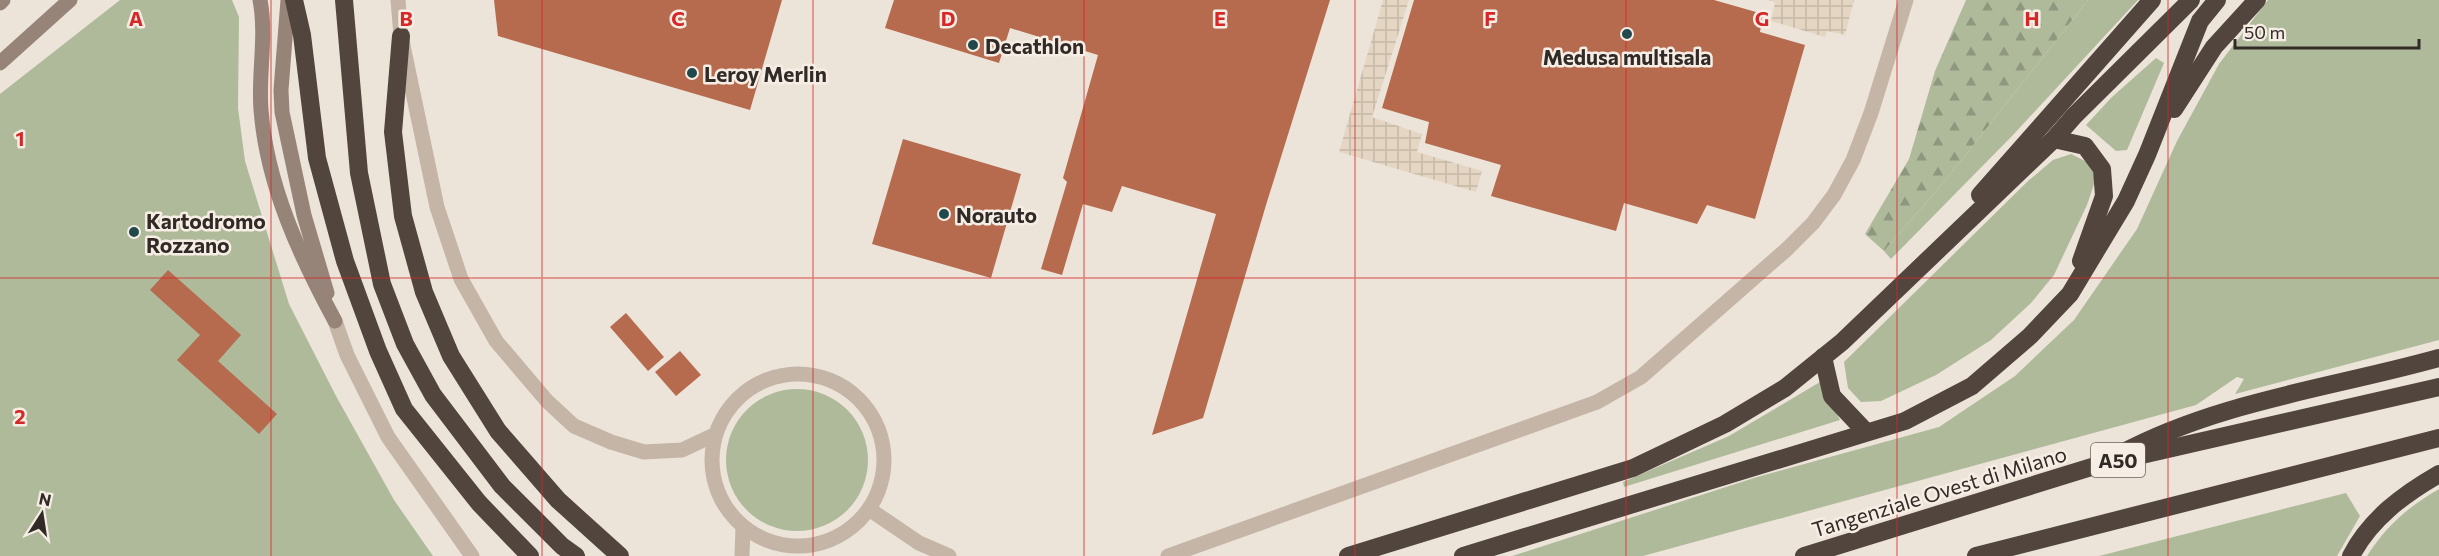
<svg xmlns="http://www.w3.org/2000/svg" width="2439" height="556" viewBox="0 0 2439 556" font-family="Commissioner,sans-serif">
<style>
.green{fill:#afba9b}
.forest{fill:url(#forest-firs)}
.plaza{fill:url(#plaza-grid)}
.building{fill:#b66a4e}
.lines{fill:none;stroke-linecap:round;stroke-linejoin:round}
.tertiary{stroke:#c4b5a7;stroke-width:15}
.secondary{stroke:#978479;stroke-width:15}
.motorway{stroke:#51453e;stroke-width:18}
.grid{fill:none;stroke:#d62828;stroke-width:1.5;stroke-opacity:0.55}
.poi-dot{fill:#21494d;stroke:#f6eee5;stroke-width:2}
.labels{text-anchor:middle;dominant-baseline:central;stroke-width:5;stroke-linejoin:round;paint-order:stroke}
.shield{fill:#f6eee5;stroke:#6c655f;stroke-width:1.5}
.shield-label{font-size:20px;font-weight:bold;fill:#312a26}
.poi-label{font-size:21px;font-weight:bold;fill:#312a26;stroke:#f6eee5;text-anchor:start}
.street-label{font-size:21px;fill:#312a26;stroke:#f6eee5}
.grid-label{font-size:20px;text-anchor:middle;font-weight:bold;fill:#d62828;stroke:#f6eee5;stroke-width:5;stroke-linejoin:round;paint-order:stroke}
</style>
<defs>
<pattern id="forest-firs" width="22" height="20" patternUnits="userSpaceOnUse" patternTransform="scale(1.5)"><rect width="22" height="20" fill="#afba9b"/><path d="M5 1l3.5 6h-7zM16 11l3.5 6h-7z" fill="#8f977e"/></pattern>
<pattern id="plaza-grid" width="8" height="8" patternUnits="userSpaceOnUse" patternTransform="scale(1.5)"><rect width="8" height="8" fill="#e4d6c2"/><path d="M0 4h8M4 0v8" fill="none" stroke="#c4b8a7"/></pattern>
</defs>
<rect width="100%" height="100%" fill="#ede4d9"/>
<g class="green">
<polygon points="120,0 232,0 239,17 238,108 245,161 289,304 336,396 394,500 433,556 0,556 0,94"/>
<polygon points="2088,0 2138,0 2013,135 1891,259 1884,251 1945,181"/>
<polygon points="2268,0 2439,0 2439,340 2235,394 2244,379 2237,377 2196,405 1643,556 1512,556 1757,477 1939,427 2015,376 2074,320 2137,229 2177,141 2219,64"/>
<polygon points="2156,58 2164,63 2127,150 2116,151 2086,125 2112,97"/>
<polygon points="2071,154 2091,164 2096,178 2087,205 2054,275 2031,303 1991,340 1936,375 1881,401 1861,402 1848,388 1844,362 2028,181 2053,160"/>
<polygon points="1820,382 1840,420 1624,487 1623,482 1729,436"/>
<circle cx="797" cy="460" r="71"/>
<path d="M2439 489V556H2367C2386 526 2408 507 2439 489Z"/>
<polygon points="2346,493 2360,516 2337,556 2099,556"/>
</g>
<polygon class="forest" points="1966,0 2088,0 1945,181 1884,251 1865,234 1909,159 1935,71"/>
<g class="plaza">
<polygon points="1383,0 1409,0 1372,117 1422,134 1417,152 1482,171 1476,192 1339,152"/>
<polygon points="1768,0 1854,0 1845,35 1827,31 1825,37 1771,21 1775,2"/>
</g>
<g class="building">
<polygon points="494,0 782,0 750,110 498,36"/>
<polygon points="894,0 1330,0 1266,205 1203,418 1152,435 1216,214 1122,186 1112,212 1083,204 1062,275 1041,269 1067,182 1063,178 1098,55 1010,28 999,63 885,28"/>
<polygon points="1414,0 1714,0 1763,14 1760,32 1805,45 1755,219 1707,205 1697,224 1624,203 1616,231 1491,196 1501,165 1425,143 1429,122 1382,108"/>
<polygon points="903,139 1021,174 991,278 872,244"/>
<polygon points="168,270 241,335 218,361 277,414 259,434 177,360 200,335 150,290"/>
<polygon points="626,313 664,357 648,371 610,327"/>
<polygon points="680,351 701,375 676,396 655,372"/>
</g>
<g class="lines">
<g class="tertiary">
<polyline points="398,0 401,36 437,207 461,279 496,341 547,401 574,426 611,442 644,452 682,450 714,435"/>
<polyline points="335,321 347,355 388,437 472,556"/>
<circle cx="798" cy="460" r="86"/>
<polyline points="869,509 919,543 949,556"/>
<polyline points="742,556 743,528"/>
<polyline points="1168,556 1597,402 1641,377 1787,249 1813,223 1834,195 1853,160 1871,113 1906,0"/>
</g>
<g class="secondary">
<path d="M260 0C267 36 258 74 261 110 267 186 300 256 335 321"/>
<polyline points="288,0 281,90 282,112 304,215 327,293"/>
<polyline points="0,3 3,0"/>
<polyline points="0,63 70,0"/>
</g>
<g class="motorway">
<polyline points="294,0 302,35 317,158 345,261 378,351 404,409 479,503 530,556"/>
<polyline points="344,0 359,173 382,284 405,344 433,395 502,486 562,546 576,556"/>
<polyline points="401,36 393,132 403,216 424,292 451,356 498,431 558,500 620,556"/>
<polyline points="2174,109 2214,47 2257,0"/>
<polyline points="2054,139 2085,146 2102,169 2104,196 2081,261"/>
<polyline points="1980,195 2152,0"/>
<polyline points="1823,357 1832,396 1866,432"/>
<path d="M2120 454C2219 401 2332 388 2439 358"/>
<polyline points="1348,556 1633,468 1725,424 1785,388 1842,342 2054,139 2074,116 2191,0"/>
<polyline points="1463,556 1905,421 1972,386 2030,336 2070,294 2126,201 2147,155 2200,21 2217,0"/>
<polyline points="1804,556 2098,465 2439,387"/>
<polyline points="1976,556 2439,438"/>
<path d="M2351 556C2370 519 2404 494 2439 474"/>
</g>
</g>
<path class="grid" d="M271 0V556M542 0V556M813 0V556M1084 0V556M1355 0V556M1626 0V556M1897 0V556M2168 0V556M0 278H2439"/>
<g class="poi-dot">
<circle cx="1627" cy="34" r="6"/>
<circle cx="973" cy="45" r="6"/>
<circle cx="692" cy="73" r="6"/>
<circle cx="944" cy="214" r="6"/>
<circle cx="134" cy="232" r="6"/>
</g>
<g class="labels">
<rect class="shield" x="2091" y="443" width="54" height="34" rx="4.5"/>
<g class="shield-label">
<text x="2118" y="460">A50</text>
</g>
<g class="poi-label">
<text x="985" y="45">Decathlon</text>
<text x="1627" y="56" text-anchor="middle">Medusa multisala</text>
<text x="704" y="73">Leroy Merlin</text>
<text x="956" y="214">Norauto</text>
<text x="146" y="220">Kartodromo<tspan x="146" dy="24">Rozzano</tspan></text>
</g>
<g class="street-label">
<text transform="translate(1939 491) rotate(-17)">Tangenziale Ovest di Milano</text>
</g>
</g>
<g class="grid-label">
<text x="136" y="26">A</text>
<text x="406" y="26">B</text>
<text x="678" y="26">C</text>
<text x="948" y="26">D</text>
<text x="1220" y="26">E</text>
<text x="1490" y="26">F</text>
<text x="1762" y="26">G</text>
<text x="2032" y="26">H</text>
<text x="20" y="146">1</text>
<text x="20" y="424">2</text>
</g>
<g transform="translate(42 514) rotate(12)" stroke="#f6eee5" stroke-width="4.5" paint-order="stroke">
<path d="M0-4.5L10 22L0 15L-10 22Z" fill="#312a26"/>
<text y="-9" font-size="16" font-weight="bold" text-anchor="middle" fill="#312a26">N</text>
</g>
<path d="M2235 39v9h184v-9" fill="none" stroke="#312a26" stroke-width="3"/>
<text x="2244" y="39" font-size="18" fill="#312a26" stroke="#f6eee5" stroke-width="4.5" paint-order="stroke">50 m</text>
</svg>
